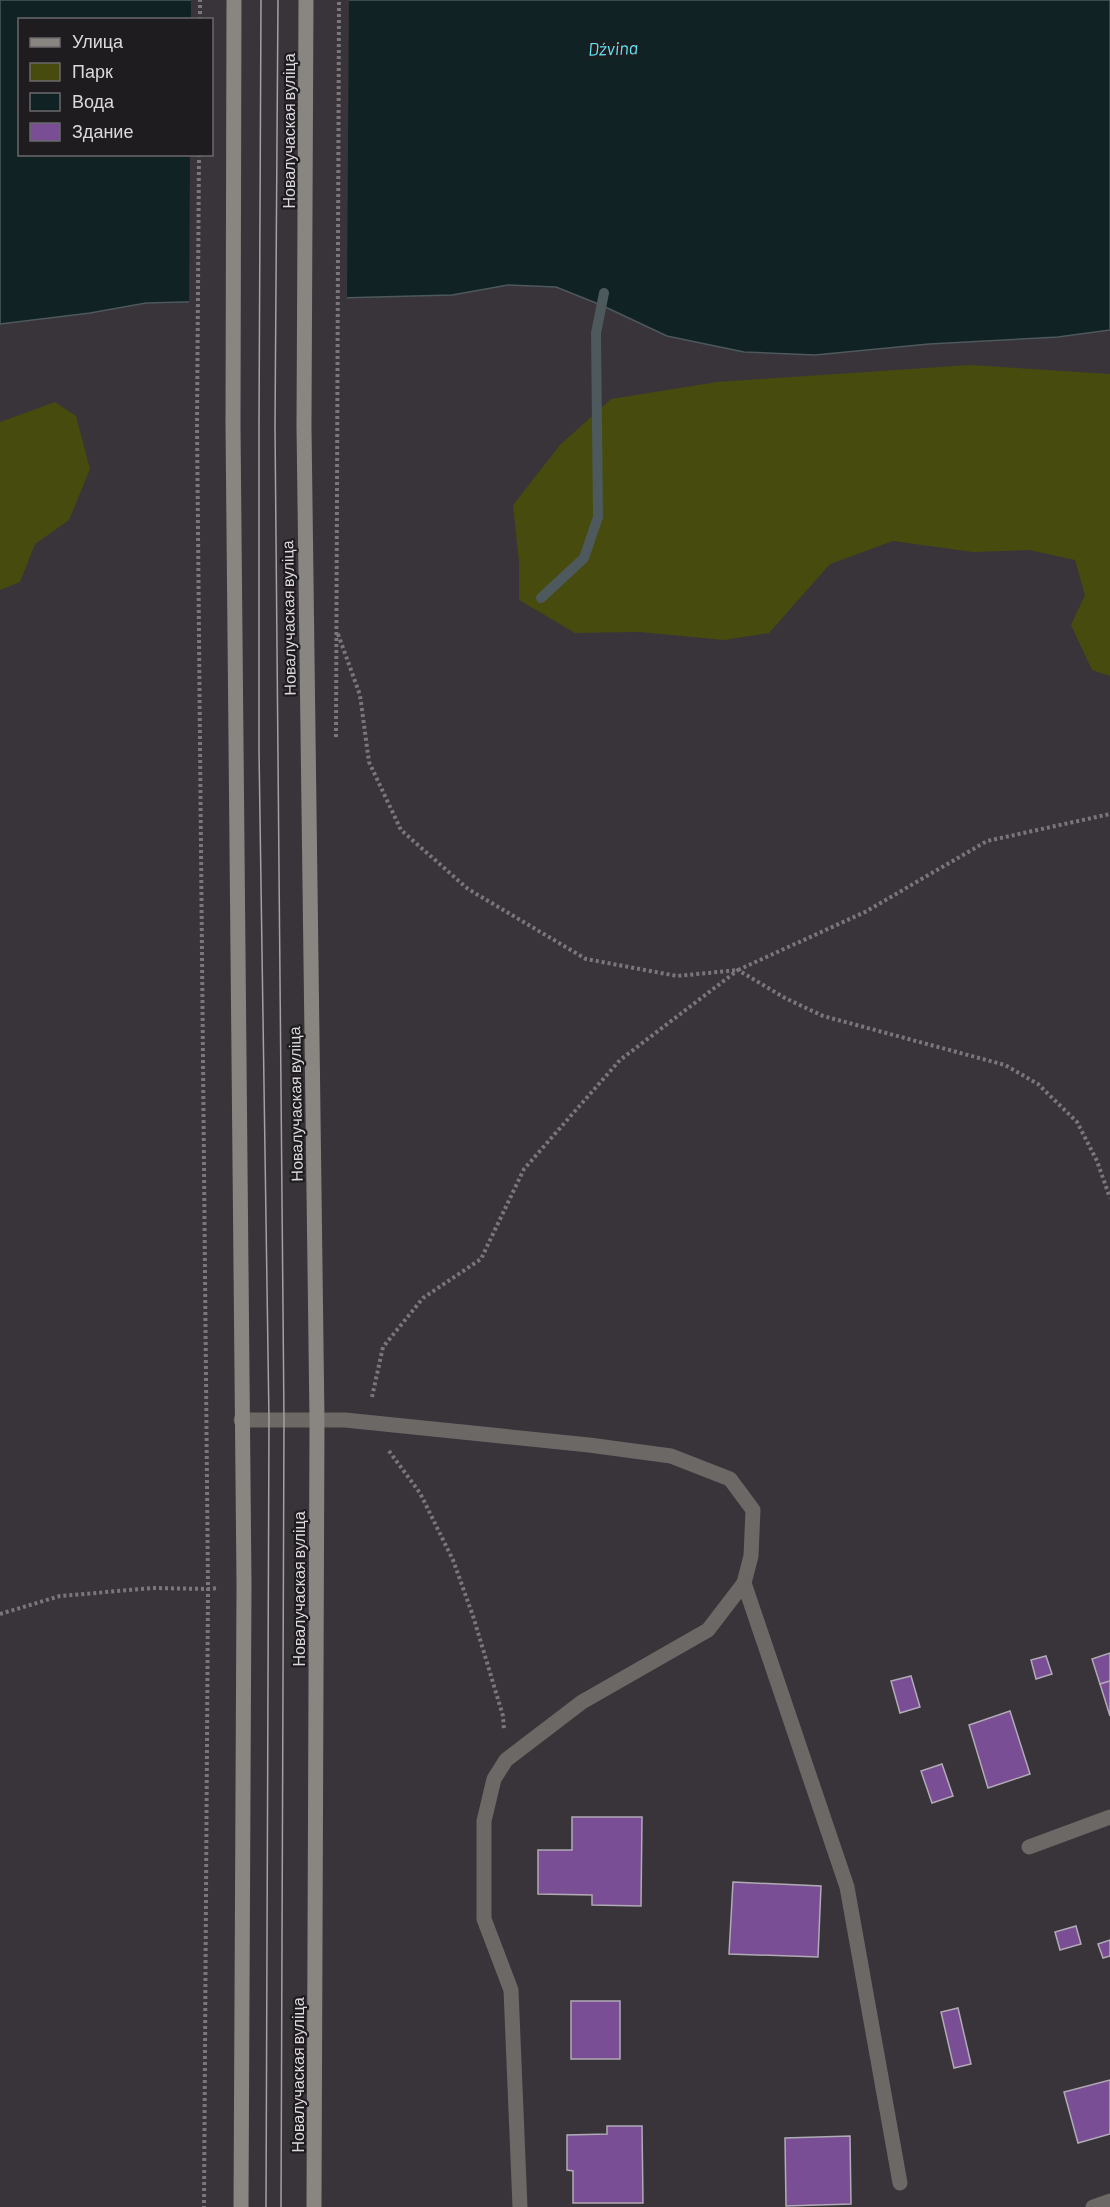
<svg xmlns="http://www.w3.org/2000/svg" width="1110" height="2207" viewBox="0 0 1110 2207" font-family="Barlow,sans-serif">
<style>
.green{fill:#474c0e}
.water{fill:#102224;stroke:#4d595c;stroke-width:1.5;fill-rule:evenodd}
.pier{fill:#39333a}
.lines{fill:none;stroke-linecap:round;stroke-linejoin:round}
.stream{stroke:#4d595c;stroke-width:10}
.building{fill:#7a4e95;stroke:#b0abb4;stroke-width:1.5}
.path{stroke:#7b767c;stroke-width:4;stroke-dasharray:3 3;stroke-linecap:butt}
.service{stroke:#6b6865;stroke-width:15}
.minor{stroke:#6b6865;stroke-width:15}
.secondary{stroke:#898580;stroke-width:15}
.tram{stroke:#a4a0a5;stroke-width:1.5}
.labels{text-anchor:middle;dominant-baseline:central;stroke-width:4.5;stroke-linejoin:round;paint-order:stroke}
.street-label{font-size:16px;fill:#dcd9dd;stroke:#1f1c1f}
.water-label{font-size:18px;font-style:italic;fill:#5ee7f7;stroke:#1f1c1f}
</style>
<rect width="100%" height="100%" fill="#39333a"/>
<g class="green">
<polygon points="970,365 1110,374 1110,676 1092,670 1071,625 1085,595 1075,560 1029,550 973,552 893,541 830,564 769,633 724,640 639,632 575,633 519,600 519,562 513,505 560,445 611,399 717,382"/>
<polygon points="55,402 76,416 90,469 69,520 35,544 20,582 0,590 0,422"/>
</g>
<path class="water" d="M0 0H1110V330L1058 337 929 344 815 355 744 352 667 336 601 305 556 287 508 285 452 295 146 303 90 313 0 324ZM20 20H212V154H20Z"/>
<polygon class="pier" points="191,0 349,0 347,300 189,304 190,155 212,154 212,20 191,19"/>
<g class="lines">
<polyline class="stream" points="541,598 584,558 598,517 596,333 604,293"/>
</g>
<g class="building">
<polygon points="1110,1653 1110,1681 1100,1684 1092,1659"/>
<polygon points="1046,1656 1052,1674 1036,1679 1031,1660"/>
<polygon points="911,1676 920,1707 900,1713 891,1681"/>
<polygon points="1110,1681 1110,1716 1100,1684"/>
<polygon points="1010,1711 1030,1774 988,1788 969,1725"/>
<polygon points="942,1764 953,1796 932,1803 921,1771"/>
<polygon points="572,1817 642,1817 641,1906 592,1905 592,1895 538,1894 538,1850 572,1850"/>
<polygon points="733,1882 821,1886 818,1957 729,1954"/>
<polygon points="1076,1926 1081,1944 1060,1950 1055,1932"/>
<polygon points="1110,1940 1110,1956 1103,1958 1098,1944"/>
<rect x="571" y="2001" width="49" height="58"/>
<polygon points="958,2008 971,2064 954,2068 941,2012"/>
<polygon points="1110,2080 1110,2134 1078,2143 1064,2092"/>
<polygon points="607,2126 642,2126 643,2203 573,2203 573,2171 567,2170 567,2135 607,2134"/>
<polygon points="850,2136 851,2204 786,2206 785,2138"/>
</g>
<g class="lines">
<g class="path">
<polyline points="200,20 200,0"/>
<polyline points="199,154 197,425 208,1589 204,2207"/>
<polyline points="338,634 360,695 369,762 401,830 468,889 586,959 677,976 738,970 865,912 987,841 1110,814"/>
<polyline points="336,737 339,0"/>
<polyline points="372,1397 383,1347 423,1298 481,1259 524,1169 620,1060 738,970 785,998 823,1016 1005,1065 1038,1084 1077,1122 1097,1161 1110,1198"/>
<polyline points="389,1451 420,1493 453,1560 473,1616 503,1716 504,1730"/>
<polyline points="0,1614 60,1596 153,1588 208,1589 219,1588"/>
</g>
<g class="service">
<polyline points="317,1420 345,1420 589,1445 671,1456 730,1479 753,1510 751,1556 744,1583 708,1630 582,1702 506,1760 494,1779 484,1821 484,1919 511,1990 520,2207"/>
<polyline points="744,1583 847,1887 900,2183"/>
</g>
<g class="minor">
<polyline points="241,1420 317,1420"/>
<polyline points="1029,1847 1110,1817"/>
<polyline points="1093,2207 1110,2201"/>
</g>
<g class="secondary">
<polyline points="234,0 233,425 244,1584 241,2207"/>
<polyline points="306,0 304,426 317,1420 314,2207"/>
</g>
<g class="tram">
<polyline points="261,0 259,426 259,750 269,1420 266,2207"/>
<polyline points="278,0 275,426 284,1420 281,2207"/>
</g>
</g>
<g class="labels">
<g class="street-label">
<text transform="translate(288 131) rotate(-90)">Новалучаская вуліца</text>
<text transform="translate(288 618) rotate(-91)">Новалучаская вуліца</text>
<text transform="translate(295 1104) rotate(-91)">Новалучаская вуліца</text>
<text transform="translate(298 1589) rotate(-90)">Новалучаская вуліца</text>
<text transform="translate(297 2075) rotate(-90)">Новалучаская вуліца</text>
</g>
<g class="water-label">
<text transform="translate(613 48) rotate(-2)">Dźvina</text>
</g>
</g>
<rect x="18" y="18" width="195" height="138" fill="#1f1c1f" stroke="#6b686b" stroke-width="1.5"/>
<rect x="30" y="38" width="30" height="9" fill="#898580" stroke="#6b686b" stroke-width="1.5"/>
<text x="72" y="48" font-size="18" fill="#dcd9dd">Улица</text>
<rect x="30" y="63" width="30" height="18" fill="#474c0e" stroke="#6b686b" stroke-width="1.5"/>
<text x="72" y="78" font-size="18" fill="#dcd9dd">Парк</text>
<rect x="30" y="93" width="30" height="18" fill="#102224" stroke="#6b686b" stroke-width="1.5"/>
<text x="72" y="108" font-size="18" fill="#dcd9dd">Вода</text>
<rect x="30" y="123" width="30" height="18" fill="#7a4e95" stroke="#6b686b" stroke-width="1.5"/>
<text x="72" y="138" font-size="18" fill="#dcd9dd">Здание</text>
</svg>
